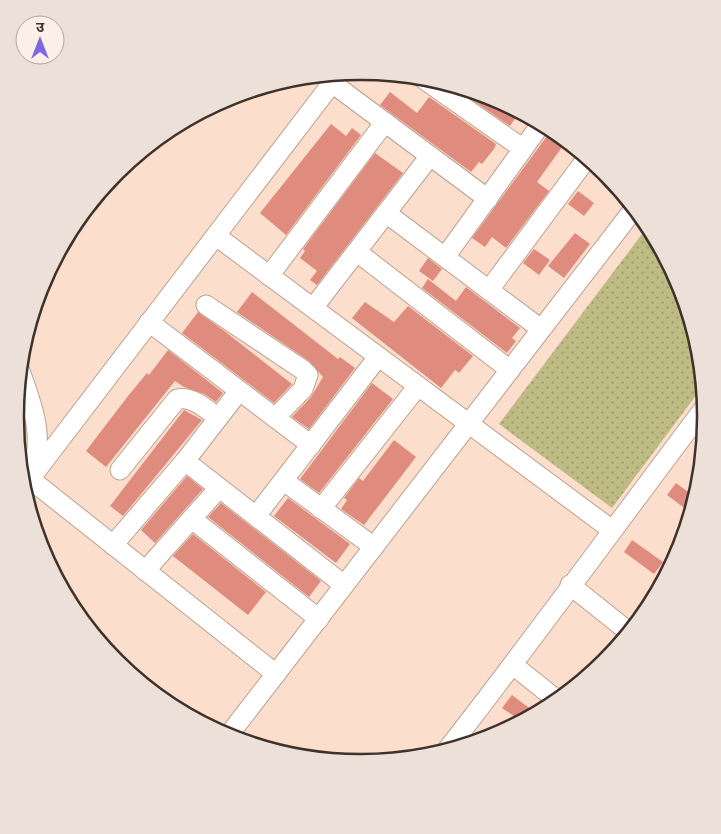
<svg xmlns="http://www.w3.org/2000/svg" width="721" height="834" viewBox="0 0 721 834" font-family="'IBM Plex Sans','Noto Sans Devanagari',sans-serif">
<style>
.park{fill:url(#park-dots)}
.building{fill:#df8c7f}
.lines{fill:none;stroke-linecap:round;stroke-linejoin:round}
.minor-casing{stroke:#bca18f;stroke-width:21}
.minor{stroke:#fff;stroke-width:19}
.rim{fill:none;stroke:#3e322b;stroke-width:2.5}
</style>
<defs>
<pattern id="park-dots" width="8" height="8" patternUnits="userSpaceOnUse" patternTransform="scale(1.25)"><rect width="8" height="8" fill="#bebb84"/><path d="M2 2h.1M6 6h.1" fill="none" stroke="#9c996c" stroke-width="1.8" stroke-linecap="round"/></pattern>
</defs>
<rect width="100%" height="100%" fill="#fbdecb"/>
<polygon class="park" points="648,226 680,285 699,350 703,386 612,508 499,424"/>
<g class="building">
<polygon points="452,86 493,98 511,108 508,111 516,117 510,126"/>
<polygon points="390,92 417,113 429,97 496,144 494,149 482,164 479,162 471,172 380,105"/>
<polygon points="331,124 346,136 352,128 361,135 286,235 260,213"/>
<polygon points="550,132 565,143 537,182 549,191 506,248 492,237 485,247 472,238"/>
<polygon points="375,153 403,173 317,285 310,280 317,271 300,258 305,251 303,249"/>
<polygon points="578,191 594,203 584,216 568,204"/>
<polygon points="575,233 590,244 564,278 548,266"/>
<polygon points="534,249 550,260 539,275 523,263"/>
<polygon points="428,258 442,269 433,281 419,271"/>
<polygon points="428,279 456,301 466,287 520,328 512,338 516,341 507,353 422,288"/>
<polygon points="252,292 338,359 340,357 355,368 309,429 292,417 311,397 323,377 309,361 237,312"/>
<polygon points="365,302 394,322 408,306 473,356 459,373 455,370 441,388 352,318"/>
<polygon points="198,312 223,330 292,384 274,403 182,333"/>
<polygon points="168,350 223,393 216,402 204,394 184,387 175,381 106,467 86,451 128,396 147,373 149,375"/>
<polygon points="372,383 393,399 319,493 300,479"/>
<polygon points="184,410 202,420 123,516 110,506"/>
<polygon points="394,440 416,457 364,525 341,509 347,500 344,498 359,478 363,481"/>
<polygon points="187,476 203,489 155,543 141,530"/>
<polygon points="676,483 695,497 691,513 667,495"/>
<polygon points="288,498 350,544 336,563 274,516"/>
<polygon points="221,503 321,581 309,597 208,517"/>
<polygon points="193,534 266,592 248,615 173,556"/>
<polygon points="632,540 663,562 654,574 624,552"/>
<polygon points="512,695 536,713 521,721 502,708"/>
</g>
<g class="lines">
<defs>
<g id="minor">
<polyline points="422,78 522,148"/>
<polyline points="332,83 488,199"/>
<polyline points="386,213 541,329"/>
<polyline points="216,236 612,530"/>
<polyline points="357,252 510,370"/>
<polyline points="445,257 541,124"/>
<polyline points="269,276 385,122"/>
<polyline points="489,290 587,158"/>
<polyline points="206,305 303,370 308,375 303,389 275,418"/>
<polyline points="313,308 430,156"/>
<polyline points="149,322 311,445"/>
<path d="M20 371C32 404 45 436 32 471"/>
<polyline points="185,461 344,585"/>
<path d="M120 470 177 399C193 396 206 409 218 418"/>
<polyline points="284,481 374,547"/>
<polyline points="321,509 418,386"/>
<polyline points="256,516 378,357"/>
<polyline points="192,519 319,619"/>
<polyline points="113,545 185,461 239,391"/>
<polyline points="145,571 219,488"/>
<polyline points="570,585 629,632"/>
<polyline points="513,665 557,700"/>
<polyline points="276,674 30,479 339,74"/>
<polyline points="228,736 634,209"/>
<path d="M447 750C535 637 619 521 705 407"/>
</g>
</defs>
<use href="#minor" class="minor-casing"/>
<use href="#minor" class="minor"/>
</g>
<path d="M0 0H721V834H0ZM360 80H361A336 336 0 0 1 697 416V418A336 336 0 0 1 361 754H360A336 336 0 0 1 24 418V416A336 336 0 0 1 360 80Z" fill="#ece0d8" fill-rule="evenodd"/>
<path class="rim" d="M360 80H361A336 336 0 0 1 697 416V418A336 336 0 0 1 361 754H360A336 336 0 0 1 24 418V416A336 336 0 0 1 360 80Z"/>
<g transform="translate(40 40)"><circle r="24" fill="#fbefe7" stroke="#afa39c"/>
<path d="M0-4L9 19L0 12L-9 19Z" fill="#7d68e3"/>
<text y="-8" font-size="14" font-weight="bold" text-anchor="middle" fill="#3e322b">उ</text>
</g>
</svg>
